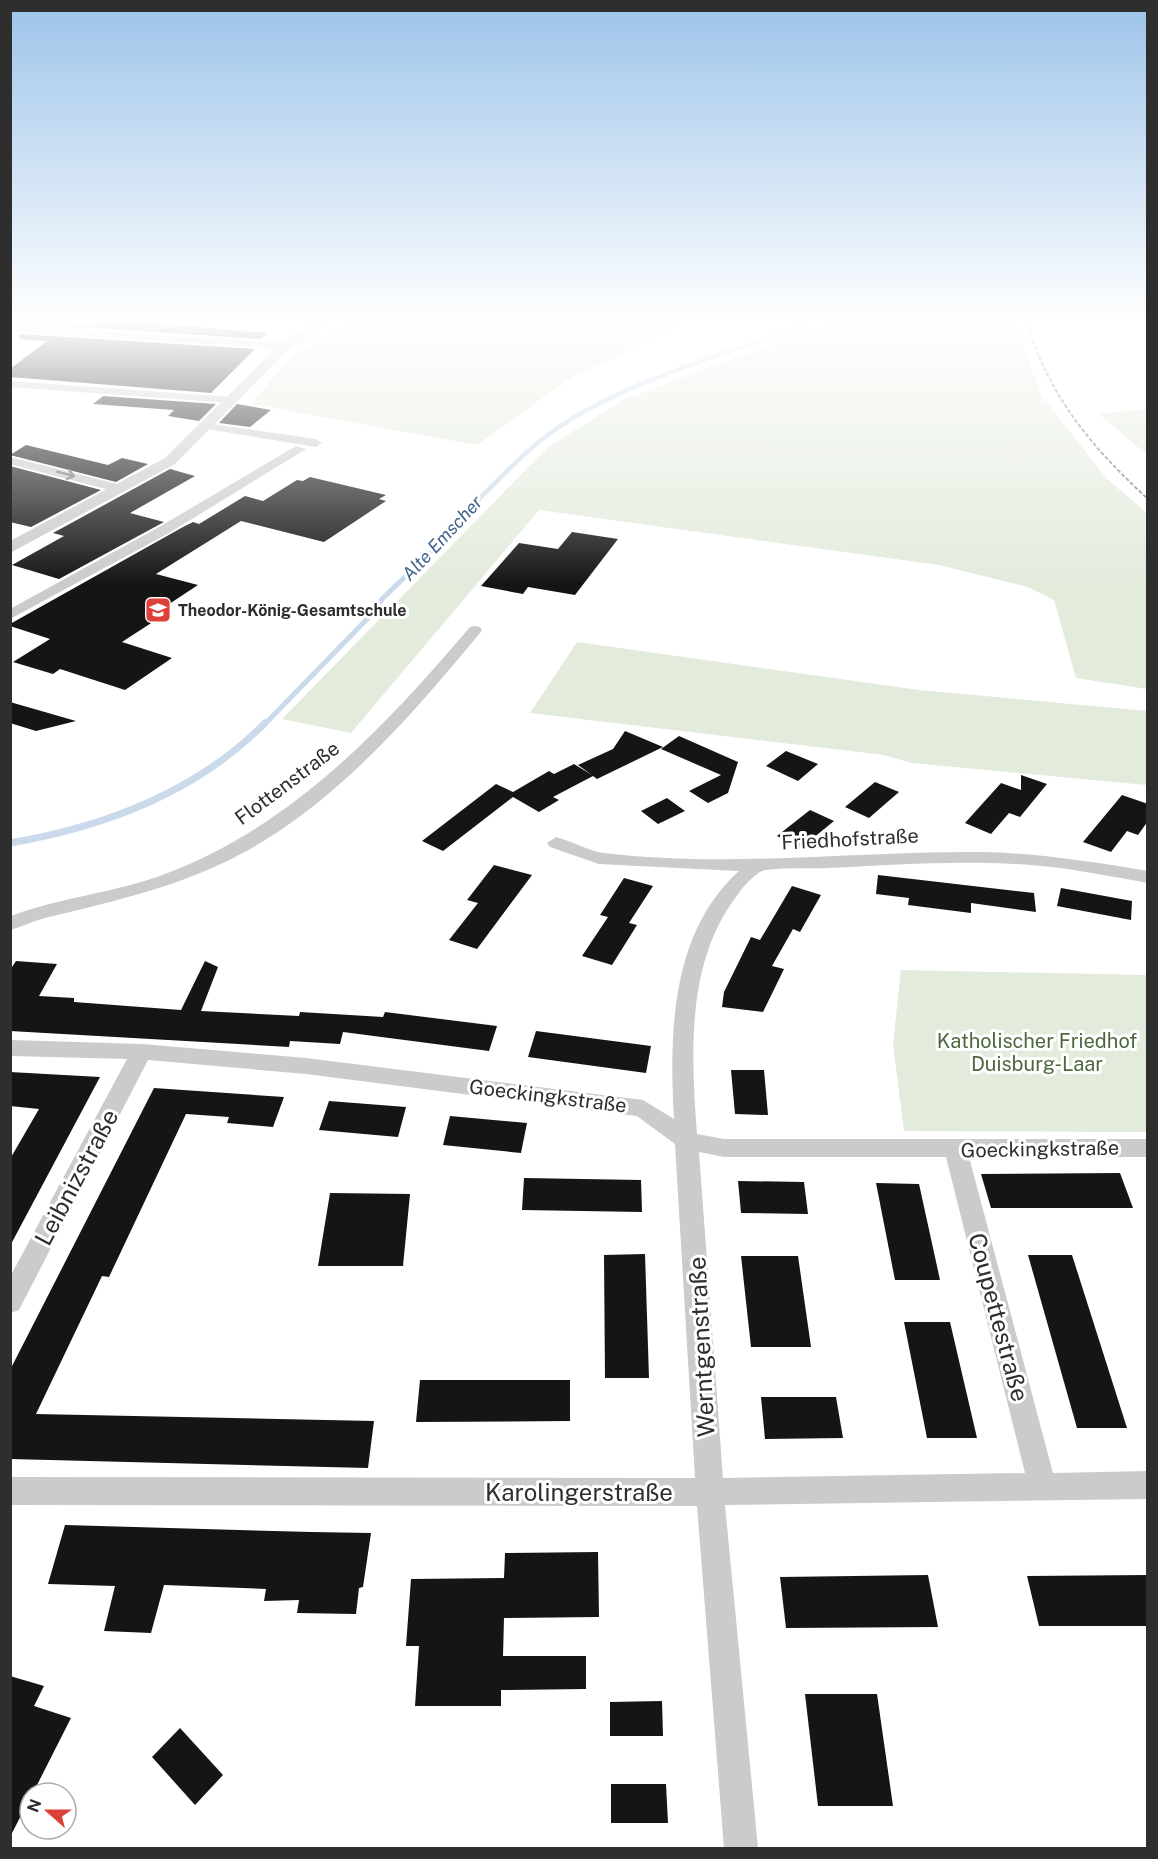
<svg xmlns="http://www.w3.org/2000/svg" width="1158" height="1859" viewBox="0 0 1158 1859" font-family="'Public Sans',sans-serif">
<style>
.green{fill:#e3ebdd}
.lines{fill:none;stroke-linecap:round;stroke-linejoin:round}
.stream-far2{stroke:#cadaea;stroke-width:4.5}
.stream-far1{stroke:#cadaea;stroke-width:5}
.stream{stroke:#cadaea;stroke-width:7}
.building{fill:#151515}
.minor{fill:#cbcbcb;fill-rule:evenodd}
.tertiary{fill:#cbcbcb;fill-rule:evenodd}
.rail{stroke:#838383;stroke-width:2;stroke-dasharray:4 2;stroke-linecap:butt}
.oneway{stroke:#757575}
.labels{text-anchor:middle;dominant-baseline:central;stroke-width:6;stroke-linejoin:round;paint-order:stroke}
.far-poi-label{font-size:16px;font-weight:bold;fill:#2e2e2e;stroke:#fff;text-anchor:start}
.far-water-label{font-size:18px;font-style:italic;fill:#40668d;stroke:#fff}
.street-label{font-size:20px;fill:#2e2e2e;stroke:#fff}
.park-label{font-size:20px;fill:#4d683e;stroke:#fff}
.near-street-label{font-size:24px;fill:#2e2e2e;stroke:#fff}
</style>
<rect width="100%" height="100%" fill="#fff"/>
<g class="green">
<polygon points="347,323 687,323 572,377 477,445 251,404 292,356"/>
<polygon points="831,323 1014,323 1042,396 1107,479 1147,513 1147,689 1076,678 1054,600 1028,587 939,565 539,510 351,733 282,719 548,447 625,399"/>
<polygon points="1147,409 1147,455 1099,414"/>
<polygon points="577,642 919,690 1147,711 1147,785 912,763 884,755 530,713"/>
<polygon points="901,970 1147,975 1147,1132 904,1131 893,1045"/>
</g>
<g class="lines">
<path class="stream-far2" d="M478 500C500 479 521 455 545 437 616 383 726 354 810 323"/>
<polyline class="stream-far1" points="264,725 370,616 382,599 440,543 480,498"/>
<path class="stream" d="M10 843C104 827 197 792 265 723"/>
</g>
<g class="building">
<polygon points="21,323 154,323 268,333 260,339"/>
<polygon points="19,334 255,349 211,393 10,377 10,369 47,341 19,339"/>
<polygon points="103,396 216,404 199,421 168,416 174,410 93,404"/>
<polygon points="237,404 271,410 250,427 219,423"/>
<polygon points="26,445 108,465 122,458 148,464 116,482 10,455"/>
<polygon points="10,466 101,490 31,527 10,522"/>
<polygon points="170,469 195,476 130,513 164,522 59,579 12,565 64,536 53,533"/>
<polygon points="310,477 386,495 379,499 386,501 324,542 241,521 156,574 198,585 154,614 162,616 122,642 172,658 125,690 60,669 53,674 13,662 50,639 10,626 10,624 183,527 193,522 199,524 245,496 263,501 297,480 303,481"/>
<polygon points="572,532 618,539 575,595 528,587 523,594 481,586 519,543 558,549"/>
<polygon points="10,702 76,721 36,731 10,723"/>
<polygon points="625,731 663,747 597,779 593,776 553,797 559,800 539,812 513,797 443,851 422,841 496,784 513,792 549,771 554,774 574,764 592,775 578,765 613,749"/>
<polygon points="679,736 738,762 728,793 708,803 689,791 721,775 661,749"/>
<polygon points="786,751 818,764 798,781 766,766"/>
<polygon points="1021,775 1047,784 1020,817 1009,813 991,834 965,823 1001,783 1021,790"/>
<polygon points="875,782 899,792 869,818 845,807"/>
<polygon points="1122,795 1148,804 1148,821 1138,835 1127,831 1111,852 1083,842"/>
<polygon points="667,798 685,811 658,824 641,811"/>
<polygon points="810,810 834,821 801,848 777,836"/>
<polygon points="494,865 532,875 477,949 449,940 478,903 467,900"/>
<polygon points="878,875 1034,893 1036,912 971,903 971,913 908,905 909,898 876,894"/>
<polygon points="624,878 653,886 629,923 637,925 612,965 582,956 608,917 600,915"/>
<polygon points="792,886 821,895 800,932 793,929 772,966 784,969 763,1012 722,1007 724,992 751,937 760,940"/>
<polygon points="1061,888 1132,901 1131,920 1057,906"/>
<polygon points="16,961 57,964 39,996 74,998 74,1002 181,1010 205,961 218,967 201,1011 299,1016 300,1012 383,1017 385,1012 497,1026 489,1051 343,1032 340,1044 290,1041 289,1047 10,1031 10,970"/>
<polygon points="536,1031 651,1046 646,1073 528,1057"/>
<polygon points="731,1070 764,1070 768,1115 735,1114"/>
<polygon points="10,1072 100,1077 10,1246 10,1159 39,1109 10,1106"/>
<polygon points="154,1088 284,1097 273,1127 227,1123 229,1117 186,1114 109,1277 102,1276 36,1414 374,1421 368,1468 10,1459 10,1370"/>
<polygon points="329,1101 406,1107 398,1137 319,1130"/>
<polygon points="450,1116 527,1123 521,1153 443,1145"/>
<polygon points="1120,1173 1133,1208 991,1208 981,1174"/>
<polygon points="524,1178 641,1180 642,1212 522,1210"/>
<polygon points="738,1181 804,1182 808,1214 741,1213"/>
<polygon points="876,1183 919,1184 940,1280 895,1280"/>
<polygon points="330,1193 410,1194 403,1266 318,1266"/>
<polygon points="645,1254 649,1378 605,1378 604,1255"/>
<polygon points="1028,1255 1072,1255 1127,1428 1077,1428"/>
<polygon points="741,1256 798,1256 811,1347 751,1347"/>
<polygon points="904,1322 950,1322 977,1438 927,1438"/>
<polygon points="420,1380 570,1380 570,1421 416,1422"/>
<polygon points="761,1397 836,1397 843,1438 765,1439"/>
<polygon points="65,1525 311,1532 371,1533 363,1587 359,1588 356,1614 297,1613 299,1600 264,1601 266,1589 164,1585 151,1633 104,1631 115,1586 48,1584"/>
<polygon points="598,1552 599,1617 504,1618 503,1656 586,1656 586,1689 501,1690 501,1706 415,1706 419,1646 406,1646 411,1579 504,1578 505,1553"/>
<polygon points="928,1575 938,1627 786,1628 780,1577"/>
<polygon points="1148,1575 1148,1626 1039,1626 1027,1576"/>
<polygon points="10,1676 44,1686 34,1706 71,1718 33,1793 30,1793 30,1798 10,1837"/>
<polygon points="805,1694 877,1694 893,1806 818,1806"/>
<polygon points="662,1701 663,1736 610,1736 610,1702"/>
<polygon points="180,1728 223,1775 195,1805 152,1757"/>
<polygon points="611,1784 666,1784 668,1823 611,1823"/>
</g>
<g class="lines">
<g class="minor">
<polygon points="10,325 285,343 290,346 285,349 10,331"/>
<polygon points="10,381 231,397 237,400 231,403 10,387"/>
<polygon points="205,423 316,439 322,443 316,447 201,428 199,426"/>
<polygon points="296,446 306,449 169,533 10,619 10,609 159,527"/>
<polygon points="10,457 125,486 127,489 121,493 10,464"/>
<path d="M475 626 480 627 482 630 480 633C407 721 328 813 223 863 166 890 106 903 45 918 33 921 22 927 10 930L11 916C61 897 115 893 165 874 292 826 384 728 470 627Z"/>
<path d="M556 837C572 841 588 851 604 853 729 868 855 851 981 852 1037 853 1092 862 1148 871V883C1121 878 1094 873 1067 869 989 858 908 864 830 868 814 869 775 867 762 871 753 875 741 889 736 897 686 963 691 1055 697 1134L724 1139H1148V1157H969L1053 1473 1148 1471V1499L725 1505 758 1848H724L697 1506 10 1505V1477L695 1478 675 1144 637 1116 306 1074 148 1060 19 1310 10 1313V1277L127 1059 10 1056V1040L142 1044 306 1058 643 1100 674 1119C669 1033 671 932 739 871L599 864 550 847 547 843ZM699 1152 724 1157H946L1025 1473 723 1478Z"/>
</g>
<polygon class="tertiary" points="315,323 330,323 289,349 175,464 10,553 10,541 165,458 281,343"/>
<path class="rail" d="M1027 323C1048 395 1093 449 1148 499"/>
</g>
<defs><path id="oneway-shaft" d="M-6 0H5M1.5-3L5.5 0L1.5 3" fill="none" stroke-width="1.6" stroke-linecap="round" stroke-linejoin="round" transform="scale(1.5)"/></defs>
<use class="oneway" href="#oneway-shaft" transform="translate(66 474) rotate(15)"/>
<linearGradient id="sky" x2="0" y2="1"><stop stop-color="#9cc3e9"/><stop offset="0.55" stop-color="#fff"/><stop offset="1" stop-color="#fff" stop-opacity="0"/></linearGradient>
<rect width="1158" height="584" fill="url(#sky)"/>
<defs>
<symbol id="school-square" viewBox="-11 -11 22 22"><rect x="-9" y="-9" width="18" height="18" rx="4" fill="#dd3f39" stroke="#fff"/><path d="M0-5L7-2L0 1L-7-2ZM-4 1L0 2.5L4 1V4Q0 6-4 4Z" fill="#fff"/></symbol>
</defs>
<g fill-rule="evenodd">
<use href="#school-square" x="143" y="595" width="30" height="30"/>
</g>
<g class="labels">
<g class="far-poi-label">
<text x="178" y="610">Theodor-König-Gesamtschule</text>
</g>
<g class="far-water-label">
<text transform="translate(442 538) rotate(-47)">Alte Emscher</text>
</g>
<g class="street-label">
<text transform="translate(287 783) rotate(-37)">Flottenstraße</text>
<text transform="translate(850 839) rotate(-3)">Friedhofstraße</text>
<text transform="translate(548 1096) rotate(7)">Goeckingkstraße</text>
<text transform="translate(1040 1149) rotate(-1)">Goeckingkstraße</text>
</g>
<g class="park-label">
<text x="1037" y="1041">Katholischer Friedhof<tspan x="1037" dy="23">Duisburg-Laar</tspan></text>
</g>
<g class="near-street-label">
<text transform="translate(76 1177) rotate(-62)">Leibnizstraße</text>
<text transform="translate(999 1317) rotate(75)">Coupettestraße</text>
<text transform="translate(701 1347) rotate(-93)">Werntgenstraße</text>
<text x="579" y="1492">Karolingerstraße</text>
</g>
</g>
<rect width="1158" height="1859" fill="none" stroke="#2e2e2e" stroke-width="24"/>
<g transform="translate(48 1811) rotate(291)"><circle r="28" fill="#ffffff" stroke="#ababab" stroke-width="1.5"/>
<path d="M0-4.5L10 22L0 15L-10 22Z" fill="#dd3f39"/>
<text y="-9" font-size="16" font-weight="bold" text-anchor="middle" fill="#2e2e2e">N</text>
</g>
</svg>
